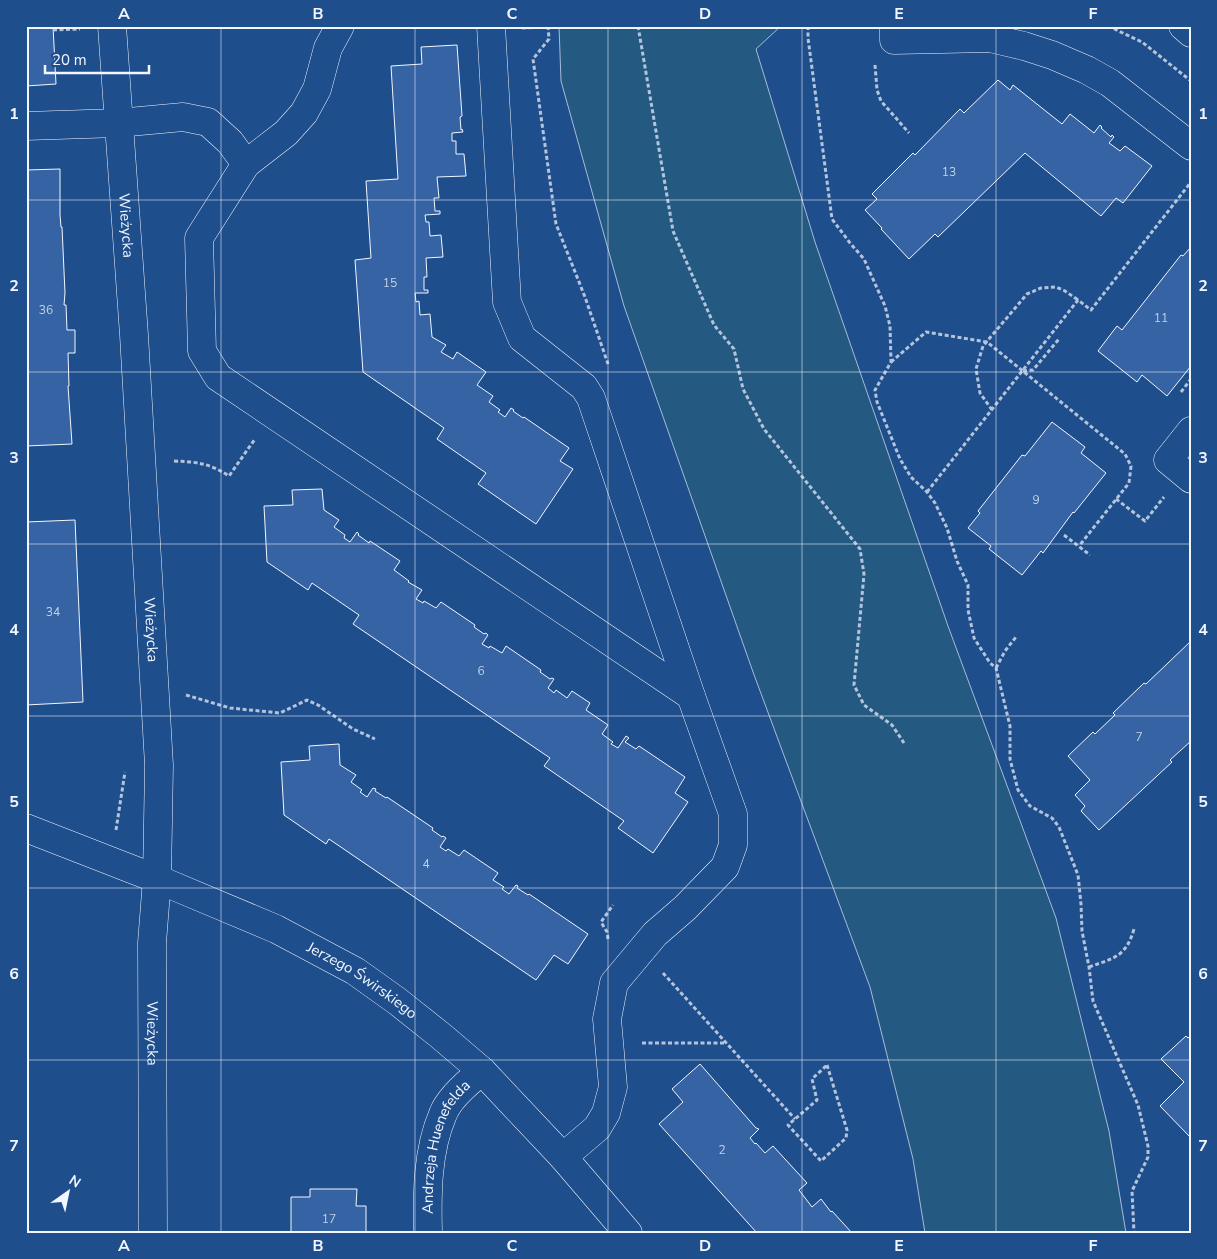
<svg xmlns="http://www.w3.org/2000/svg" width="1217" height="1259" viewBox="0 0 1217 1259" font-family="'Nunito Sans',sans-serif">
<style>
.green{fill:#245a82;stroke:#a8bbd7}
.building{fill:#3563a3;stroke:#f2f6ff}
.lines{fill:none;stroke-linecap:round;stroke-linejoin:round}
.minor-casing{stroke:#f2f6ff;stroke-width:29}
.path{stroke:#b3c4dc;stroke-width:3;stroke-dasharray:4 2.5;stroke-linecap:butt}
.minor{stroke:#1f4e8c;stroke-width:28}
.grid{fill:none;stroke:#f2f6ff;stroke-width:1;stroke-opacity:0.55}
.labels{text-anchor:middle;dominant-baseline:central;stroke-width:4;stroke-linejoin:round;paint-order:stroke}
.number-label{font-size:12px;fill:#c3d1e8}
.street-label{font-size:15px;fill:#f2f6ff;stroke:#1f4e8c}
.neatline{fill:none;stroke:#f2f6ff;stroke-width:2}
.grid-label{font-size:16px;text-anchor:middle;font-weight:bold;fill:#f2f6ff}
</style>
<rect width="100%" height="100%" fill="#1f4e8c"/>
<polygon class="green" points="559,26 781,26 756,49 815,242 948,626 1056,918 1109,1131 1126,1233 925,1233 913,1159 870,987 753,672 624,306 561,81"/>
<g class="building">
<polygon points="26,26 53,26 56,84 26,86"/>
<polygon points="457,45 462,116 460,117 461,130 462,129 463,132 452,133 452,141 456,141 456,154 464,154 466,176 437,177 439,198 434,198 435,211 440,211 440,214 425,215 426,222 429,222 430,236 441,235 443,257 426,258 427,277 424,277 424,290 428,290 428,293 415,293 416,302 419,301 420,315 430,314 432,337 446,345 441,352 453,359 457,352 486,372 477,385 493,396 489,402 500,410 498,412 505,417 511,408 514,410 513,411 523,418 524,417 569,448 560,461 573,469 536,524 478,484 486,473 437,439 444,428 363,372 355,260 371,258 366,181 398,179 391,66 422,64 421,47"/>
<polygon points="998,80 1010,90 1013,85 1062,124 1070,114 1094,133 1100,125 1102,127 1101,128 1111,137 1112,135 1114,137 1109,143 1120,151 1125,146 1152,166 1123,203 1116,198 1101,216 1025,153 938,237 935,234 909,259 881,229 882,228 865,210 877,199 872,194 913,153 915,155 960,109 964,113"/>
<polygon points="60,169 60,215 61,227 62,227 65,293 64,305 66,305 67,330 75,330 75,353 68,353 69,386 68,386 72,444 26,446 26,170"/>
<polygon points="1191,247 1191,366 1167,396 1142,375 1137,382 1098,351 1117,326 1122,330 1181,255 1183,256"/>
<polygon points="1052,422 1085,447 1081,453 1106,473 1074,513 1073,512 1043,553 1041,551 1022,575 989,549 991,546 968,528 980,513 978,511 1022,455 1025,456"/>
<polygon points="322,489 324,510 339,520 334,527 345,535 344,538 350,542 357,532 359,534 358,535 369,543 370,541 400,561 394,570 409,581 408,582 422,590 416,599 423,603 424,601 436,608 441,602 475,625 474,627 484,634 486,633 488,635 482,644 489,648 490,646 502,653 506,646 541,670 540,672 550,679 552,678 554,679 548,688 554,693 556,690 567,698 572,691 590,703 586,710 608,725 602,734 613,742 611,744 618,748 626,736 629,738 625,742 636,749 639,746 685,777 675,793 688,802 653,853 618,828 624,821 544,766 550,758 353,624 359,615 312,583 308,590 267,562 264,506 293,505 292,490"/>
<polygon points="75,520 83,702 26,705 26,522"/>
<polygon points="1191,641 1191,741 1170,760 1172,762 1099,830 1081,811 1085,806 1075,795 1090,780 1068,756 1093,732 1095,734 1115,715 1113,713 1144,683 1146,684"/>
<polygon points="339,744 340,765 356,775 351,782 362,790 360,792 367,797 373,788 376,789 375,791 386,798 387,797 433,828 432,830 442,837 443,836 446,838 440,847 446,851 448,849 459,856 464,850 498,873 493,880 504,887 502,889 509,894 516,885 518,886 517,888 528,895 529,894 588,934 568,964 554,955 536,980 329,839 326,844 284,815 281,762 310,760 309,746"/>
<polygon points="1191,1035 1191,1136 1190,1137 1160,1106 1184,1082 1161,1059 1186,1036 1188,1038"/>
<polygon points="700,1064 756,1128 759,1129 750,1138 755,1144 756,1143 765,1153 773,1146 807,1183 799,1190 812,1207 821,1199 831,1212 832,1211 852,1233 757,1233 659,1124 683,1102 672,1089"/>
<polygon points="310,1189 357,1189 356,1206 366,1206 366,1233 291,1233 291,1197 310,1197"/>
</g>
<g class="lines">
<defs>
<g id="minor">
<path id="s1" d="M112 26 134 335 159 765 157 879 152 943 153 1233"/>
<polyline points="340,26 328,48 317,89 304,113 286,133 246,164 199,238 202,351 218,377 691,696"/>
<polyline points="491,26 507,302 522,338 584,387 591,398 691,696 733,814 733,845 725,867 685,908 655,934 614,983 607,1019 613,1087 606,1113 597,1128 563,1157"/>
<polyline points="894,26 894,40 990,38 1024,46 1052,55 1087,70 1110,83 1191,146"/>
<polyline points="1183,26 1191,33"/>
<polyline points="26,126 118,123 183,117 208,122 230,142 246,164"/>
<polyline points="1191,431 1168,460 1191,479"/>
<path id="s2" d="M26 828 157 879 276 929 355 971 397 1001 441 1036 482 1071 563 1157 628 1233"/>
<path id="s3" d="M428 1233C427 1194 427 1151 443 1114 449 1098 468 1082 482 1071"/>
</g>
</defs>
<use href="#minor" class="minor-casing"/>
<g class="path">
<polyline points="548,26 549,39 533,59 556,224 585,297 608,364"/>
<polyline points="638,26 673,231 714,325 734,349 743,389 764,429 860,549 864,574 854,685 864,705 892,725 904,743"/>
<polyline points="808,26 808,38 832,219 850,243 864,259 885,306 890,326 891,362 875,390 877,402 900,459 911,477 927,492 935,503 947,528 957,561 968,585 968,610 974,638 990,663 996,668 1010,726 1010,759 1018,790 1030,806 1052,818 1059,827 1078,875 1081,904 1082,931 1089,967 1093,1001 1138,1105 1148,1146 1148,1157 1132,1191 1134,1233"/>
<polyline points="1108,26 1142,42 1191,81"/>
<polyline points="522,28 548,27"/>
<polyline points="53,30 80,29"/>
<polyline points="875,65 877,90 881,101 909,133"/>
<polyline points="891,362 926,332 987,342 1125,454 1131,466 1129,483 1079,546"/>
<polyline points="1023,371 1033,370 1059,339"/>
<polyline points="1181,392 1191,379"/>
<polyline points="992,410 980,393 976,369 983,346 1027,294 1041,288 1056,287 1065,291 1078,300"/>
<path d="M174 461C197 462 209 463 229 476L255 439"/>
<polyline points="927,492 1078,300 1091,310 1191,182"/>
<polyline points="1116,499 1145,521 1164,497"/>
<polyline points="1064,535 1090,555"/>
<polyline points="996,668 1005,651 1016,637"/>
<polyline points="186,695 230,708 280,713 307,700 318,705 353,729 375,739"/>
<polyline points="116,830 125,772"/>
<polyline points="608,939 607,932 601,922 613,905"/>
<path d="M1089 967C1114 958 1126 957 1134 929"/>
<polyline points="663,973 795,1119"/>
<polyline points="642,1043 725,1043"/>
<polygon points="827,1065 847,1130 846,1138 821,1161 788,1125 817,1100 812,1079"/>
</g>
<use href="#minor" class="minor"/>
</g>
<path class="grid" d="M221 26V1233M415 26V1233M608 26V1233M802 26V1233M996 26V1233M26 200H1191M26 372H1191M26 544H1191M26 716H1191M26 888H1191M26 1060H1191"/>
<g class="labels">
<g class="number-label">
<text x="949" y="172">13</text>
<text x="390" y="283">15</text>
<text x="46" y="310">36</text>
<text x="1161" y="318">11</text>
<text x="1036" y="500">9</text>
<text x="53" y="612">34</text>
<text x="481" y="671">6</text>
<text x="1139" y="737">7</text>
<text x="426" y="864">4</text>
<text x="722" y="1150">2</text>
<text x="329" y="1219">17</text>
</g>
<g class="street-label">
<text stroke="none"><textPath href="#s1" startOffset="200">Wieżycka</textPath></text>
<text stroke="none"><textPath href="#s1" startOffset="605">Wieżycka</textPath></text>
<text stroke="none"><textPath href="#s2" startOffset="370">Jerzego Świrskiego</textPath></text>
<text stroke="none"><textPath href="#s1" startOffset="1009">Wieżycka</textPath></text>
<text stroke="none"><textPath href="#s3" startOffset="90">Andrzeja Huenefelda</textPath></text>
</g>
</g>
<rect width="1217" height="1259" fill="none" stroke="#1f4e8c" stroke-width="55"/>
<g transform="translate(68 1192) rotate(33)" stroke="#1f4e8c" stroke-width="4" paint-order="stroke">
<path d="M0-4L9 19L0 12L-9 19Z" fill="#f2f6ff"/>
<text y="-8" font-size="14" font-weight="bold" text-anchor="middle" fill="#f2f6ff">N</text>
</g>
<path d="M45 65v8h104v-8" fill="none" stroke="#f2f6ff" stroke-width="2.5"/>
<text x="52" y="65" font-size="15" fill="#f2f6ff" stroke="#1f4e8c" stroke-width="4" paint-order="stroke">20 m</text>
<rect x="28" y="28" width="1162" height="1204" class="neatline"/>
<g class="grid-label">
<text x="124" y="19">A</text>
<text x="318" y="19">B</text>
<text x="512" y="19">C</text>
<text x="705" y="19">D</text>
<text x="899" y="19">E</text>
<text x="1093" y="19">F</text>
<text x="14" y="119">1</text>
<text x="1203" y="119">1</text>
<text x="14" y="291">2</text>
<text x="1203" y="291">2</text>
<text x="14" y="463">3</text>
<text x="1203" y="463">3</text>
<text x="14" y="635">4</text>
<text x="1203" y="635">4</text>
<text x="14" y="807">5</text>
<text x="1203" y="807">5</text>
<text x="14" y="979">6</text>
<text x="1203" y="979">6</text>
<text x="14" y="1151">7</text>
<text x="1203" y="1151">7</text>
<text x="124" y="1251">A</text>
<text x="318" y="1251">B</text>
<text x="512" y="1251">C</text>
<text x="705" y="1251">D</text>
<text x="899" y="1251">E</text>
<text x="1093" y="1251">F</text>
</g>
</svg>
